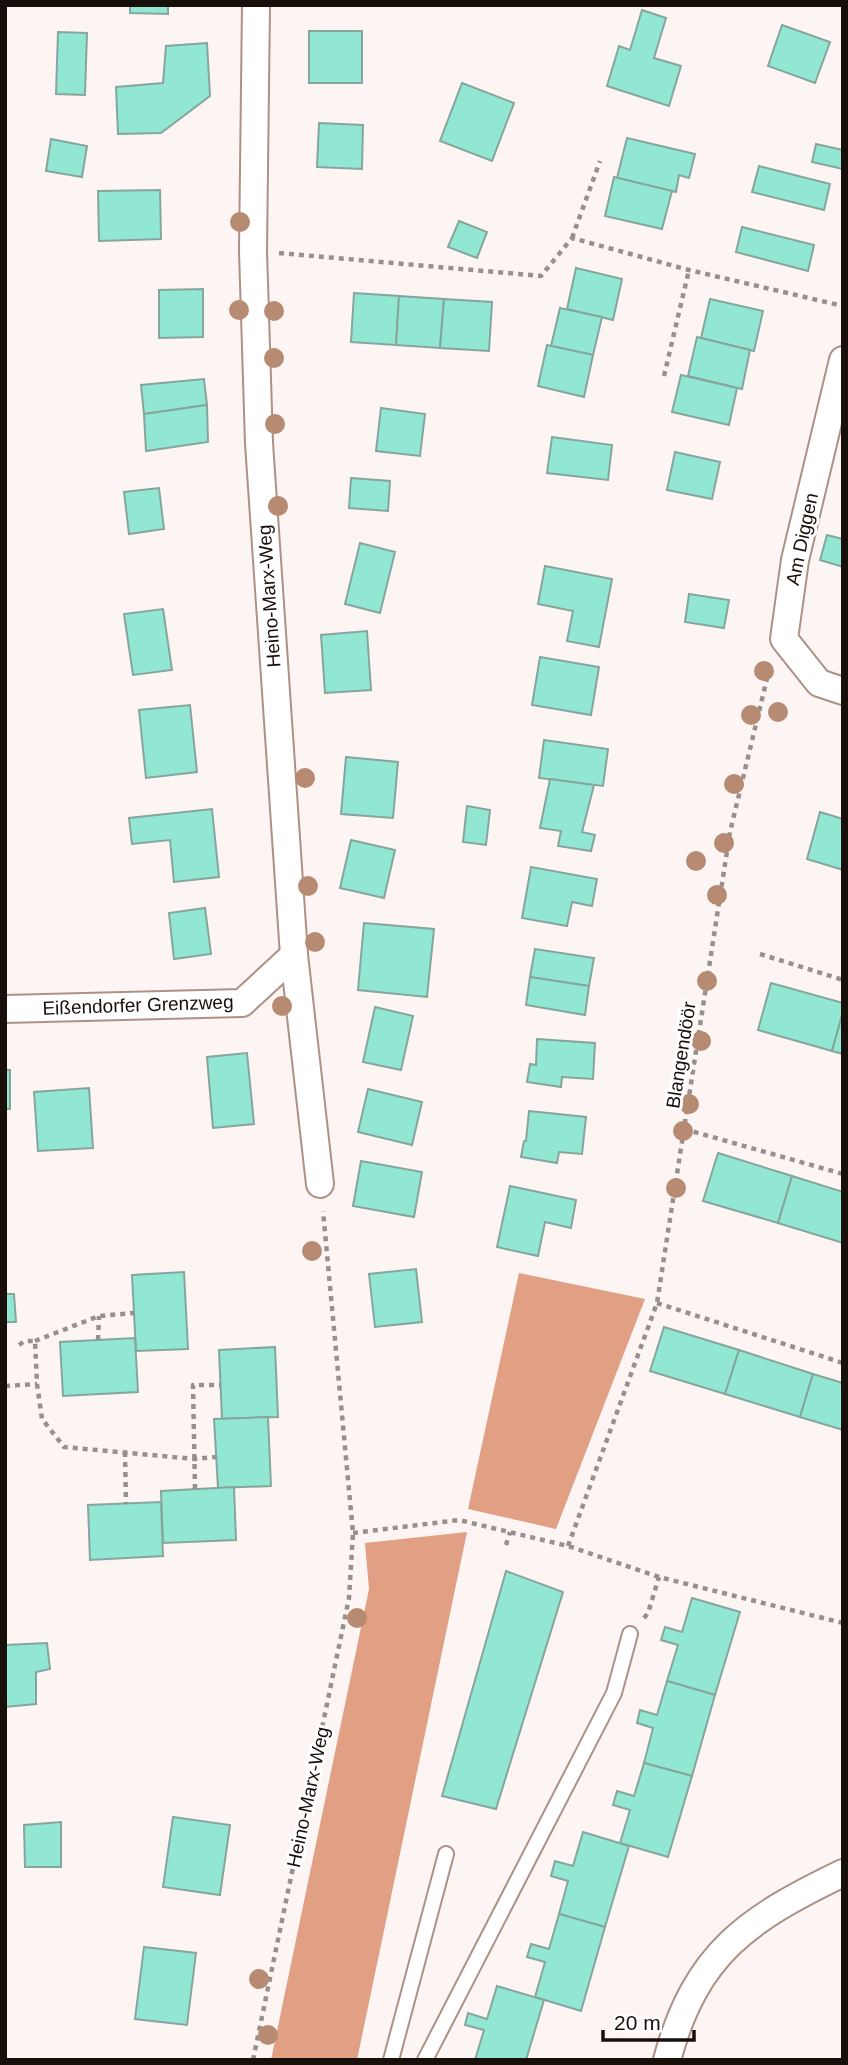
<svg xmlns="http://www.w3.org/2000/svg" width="848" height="2065" viewBox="0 0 848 2065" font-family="Helvetica,sans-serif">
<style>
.forest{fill:#e19f84}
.building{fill:#92e7d2;stroke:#86a69d;stroke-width:2}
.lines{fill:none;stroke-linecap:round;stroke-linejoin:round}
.lane-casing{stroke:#ad9186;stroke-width:18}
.street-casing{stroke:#ad9186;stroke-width:30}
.path{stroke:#98908d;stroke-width:4.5;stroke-dasharray:5 5;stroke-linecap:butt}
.lane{stroke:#fff;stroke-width:14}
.street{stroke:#fff;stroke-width:26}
.tree{fill:#b78a72}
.labels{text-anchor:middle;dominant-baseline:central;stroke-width:6;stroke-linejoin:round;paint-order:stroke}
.street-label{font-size:19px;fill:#180e0a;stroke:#fff}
</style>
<rect width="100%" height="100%" fill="#fcf5f3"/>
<g class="forest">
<polygon points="519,1273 645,1299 556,1529 468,1509"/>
<polygon points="467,1532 357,2060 271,2060 369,1589 365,1543"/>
</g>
<g class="building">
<polygon points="130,5 168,5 168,14 130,13"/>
<polygon points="642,10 666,18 654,58 681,66 669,106 607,86 619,46 630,50"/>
<polygon points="782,25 830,42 815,83 768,66"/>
<rect x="309" y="31" width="53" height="52"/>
<polygon points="58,32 87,33 85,95 56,94"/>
<polygon points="207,43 210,96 161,133 118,134 116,87 163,83 166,46"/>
<polygon points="462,83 514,103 492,161 440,141"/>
<polygon points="319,123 363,125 362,169 317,167"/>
<polygon points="627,138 695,154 689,178 679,175 676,192 617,178"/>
<polygon points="51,139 87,146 82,177 46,171"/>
<polygon points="816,144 843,150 843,169 812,162"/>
<polygon points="759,166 830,184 824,210 752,192"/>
<polygon points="614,177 672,191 662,229 605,216"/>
<polygon points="160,190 161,239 99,241 98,191"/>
<polygon points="459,221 487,232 477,258 448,247"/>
<polygon points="742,227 814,245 808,271 736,252"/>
<polygon points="576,268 622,279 613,320 567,309"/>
<polygon points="203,289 203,337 159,338 159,290"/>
<polygon points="354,293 399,296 396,345 351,342"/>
<polygon points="399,296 444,299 440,348 396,345"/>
<polygon points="444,299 492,302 489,351 440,348"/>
<polygon points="710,299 763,311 754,351 701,338"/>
<polygon points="560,308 602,317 593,355 551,346"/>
<polygon points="697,337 750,350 742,389 688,376"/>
<polygon points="547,345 593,355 584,397 538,386"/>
<polygon points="681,375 737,388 729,425 672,412"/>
<polygon points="204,379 207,405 144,414 141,385"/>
<polygon points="207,405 208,442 146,451 144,414"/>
<polygon points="381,408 425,414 420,456 376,451"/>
<polygon points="552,437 612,445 608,480 547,473"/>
<polygon points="675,452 720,462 712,499 667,490"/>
<polygon points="351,478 390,481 388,511 349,508"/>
<polygon points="159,488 164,529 129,534 124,492"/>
<polygon points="827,535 843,539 843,567 820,560"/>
<polygon points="360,543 395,552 380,613 345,604"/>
<polygon points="545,566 612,579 599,647 567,641 573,611 538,604"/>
<polygon points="689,594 729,600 724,628 685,622"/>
<polygon points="163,609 172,670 133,675 124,614"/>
<polygon points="367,631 371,690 325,693 321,635"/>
<polygon points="540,657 599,667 591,715 532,705"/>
<polygon points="190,705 197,772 146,778 139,710"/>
<polygon points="544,740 608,749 603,786 539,778"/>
<polygon points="346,757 398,762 393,818 341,814"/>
<polygon points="550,779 594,785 582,832 595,835 591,851 558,846 561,831 540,828"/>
<polygon points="467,806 490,810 486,845 463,842"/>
<polygon points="212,809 219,877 174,882 170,840 132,844 129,818"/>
<polygon points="820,812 843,819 843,870 807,859"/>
<polygon points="351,840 395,850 384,898 340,888"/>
<polygon points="531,867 597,879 592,906 572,902 567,926 522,918"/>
<polygon points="205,908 211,954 174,959 169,913"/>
<polygon points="364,923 434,929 427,997 358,990"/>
<polygon points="535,949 594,958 589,986 530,977"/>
<polygon points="530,977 589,986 585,1015 526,1005"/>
<polygon points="771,983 843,1003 843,1012 832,1051 758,1030"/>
<polygon points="375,1007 413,1016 401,1070 363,1062"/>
<polygon points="843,1012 843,1054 832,1051"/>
<polygon points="537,1039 595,1043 593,1079 562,1077 561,1087 527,1082 530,1064 536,1065"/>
<polygon points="247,1053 254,1124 213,1128 207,1057"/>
<rect x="5" y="1070" width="5" height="39"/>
<polygon points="89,1088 93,1148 38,1151 34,1092"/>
<polygon points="368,1089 422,1102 412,1145 358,1132"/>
<polygon points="529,1111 586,1117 582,1154 559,1152 557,1163 521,1157 524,1141 526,1141"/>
<polygon points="718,1153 792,1176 778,1223 703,1201"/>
<polygon points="361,1161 422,1172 414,1217 353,1206"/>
<polygon points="792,1176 843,1192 843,1243 778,1223"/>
<polygon points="510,1186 576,1200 571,1228 545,1222 538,1256 497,1247"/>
<polygon points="416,1269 422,1322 375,1327 369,1274"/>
<polygon points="184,1272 188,1349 136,1351 132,1275"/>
<polygon points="5,1294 14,1294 16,1322 5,1322"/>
<polygon points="664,1327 739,1350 725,1394 650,1371"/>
<polygon points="135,1338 138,1392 63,1396 60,1342"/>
<polygon points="275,1347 278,1417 222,1419 219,1350"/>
<polygon points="739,1350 813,1374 800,1417 725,1394"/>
<polygon points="813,1374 843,1383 843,1430 800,1417"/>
<polygon points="268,1417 271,1486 218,1488 214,1419"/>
<polygon points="234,1487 236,1540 163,1543 161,1491"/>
<polygon points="161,1502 163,1556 90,1560 88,1505"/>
<polygon points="506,1571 563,1592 496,1809 442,1796"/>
<polygon points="692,1598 740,1612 715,1695 667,1681 678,1645 661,1640 665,1627 682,1632"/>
<polygon points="47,1643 50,1669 36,1672 36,1704 5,1707 5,1645"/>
<polygon points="667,1681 715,1695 692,1776 644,1763 653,1728 637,1723 640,1710 657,1715"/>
<polygon points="644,1763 692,1776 668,1857 620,1843 630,1810 613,1805 617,1791 634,1796"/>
<polygon points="173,1817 230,1825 220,1895 163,1887"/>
<polygon points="61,1822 61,1867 25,1867 24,1825"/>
<polygon points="583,1832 629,1846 605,1927 559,1914 568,1881 551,1876 555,1861 573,1866"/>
<polygon points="559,1914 605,1927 581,2011 535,1997 545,1962 527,1957 531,1944 549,1949"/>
<polygon points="144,1947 196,1953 187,2025 135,2019"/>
<polygon points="497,1986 544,2000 526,2060 475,2060 484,2030 465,2025 468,2013 487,2019"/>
</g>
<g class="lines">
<defs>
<g id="lane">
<polyline points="391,2060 446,1854"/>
<polyline points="425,2060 614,1693 630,1634"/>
</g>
<g id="street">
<polyline points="256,5 253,251 259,443 294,955 320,1184"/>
<polyline points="843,360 795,560 784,639 819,683 843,691"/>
<polyline points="5,1009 242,1003 294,955"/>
<path d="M667 2060C696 1952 748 1919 843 1873"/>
</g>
</defs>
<use href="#lane" class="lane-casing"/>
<use href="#street" class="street-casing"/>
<g class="path">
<polyline points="572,238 600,161"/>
<polyline points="279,253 541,276 572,238 689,270 843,306"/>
<polyline points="664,376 689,270"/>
<polyline points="760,954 843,980"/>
<polyline points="684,1129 843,1174"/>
<polyline points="657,1303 843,1363"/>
<polyline points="98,1340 99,1316"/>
<polyline points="35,1341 99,1316 134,1313"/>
<polyline points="19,1345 25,1341 35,1341 37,1384 42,1419 64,1447 195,1459 216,1457"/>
<polyline points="5,1386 37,1384"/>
<polyline points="125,1452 126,1504"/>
<polyline points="195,1489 193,1385 221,1385"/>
<polyline points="353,1533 459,1520 568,1546 659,1577 843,1623"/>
<polyline points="506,1545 510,1532"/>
<polyline points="568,1546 657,1303 730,832 770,666"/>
<polyline points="644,1618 648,1613 659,1577"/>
<polyline points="253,2060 349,1598 353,1533 323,1211"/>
</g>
<use href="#lane" class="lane"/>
<use href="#street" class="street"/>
</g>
<g class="tree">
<circle cx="240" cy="222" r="10"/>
<circle cx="239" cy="310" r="10"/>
<circle cx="274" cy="311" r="10"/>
<circle cx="274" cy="358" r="10"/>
<circle cx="275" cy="424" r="10"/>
<circle cx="278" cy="506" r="10"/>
<circle cx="764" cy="671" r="10"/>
<circle cx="778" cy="712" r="10"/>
<circle cx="751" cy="715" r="10"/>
<circle cx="305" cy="778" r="10"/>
<circle cx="734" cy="784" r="10"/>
<circle cx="724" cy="843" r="10"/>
<circle cx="696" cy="861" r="10"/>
<circle cx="308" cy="886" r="10"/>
<circle cx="717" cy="895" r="10"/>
<circle cx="315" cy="942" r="10"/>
<circle cx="707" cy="981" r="10"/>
<circle cx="282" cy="1006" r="10"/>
<circle cx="701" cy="1041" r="10"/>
<circle cx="689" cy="1104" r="10"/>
<circle cx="683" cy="1131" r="10"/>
<circle cx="676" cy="1188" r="10"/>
<circle cx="312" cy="1251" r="10"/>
<circle cx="357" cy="1618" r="10"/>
<circle cx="259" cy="1979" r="10"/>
<circle cx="268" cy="2035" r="10"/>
</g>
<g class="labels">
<g class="street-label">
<text transform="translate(802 539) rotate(-78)">Am Diggen</text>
<text transform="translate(269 596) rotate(-94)">Heino-Marx-Weg</text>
<text transform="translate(138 1005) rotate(-2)">Eißendorfer Grenzweg</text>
<text transform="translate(681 1055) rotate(-81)">Blangendöör</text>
<text transform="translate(308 1797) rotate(-78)">Heino-Marx-Weg</text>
</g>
</g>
<rect width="848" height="2065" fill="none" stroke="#180e0a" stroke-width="14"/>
<path d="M603 2030v10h91v-10" fill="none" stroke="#180e0a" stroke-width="3.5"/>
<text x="614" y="2030" font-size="21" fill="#180e0a" stroke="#ffffff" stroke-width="5" paint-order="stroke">20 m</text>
</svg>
